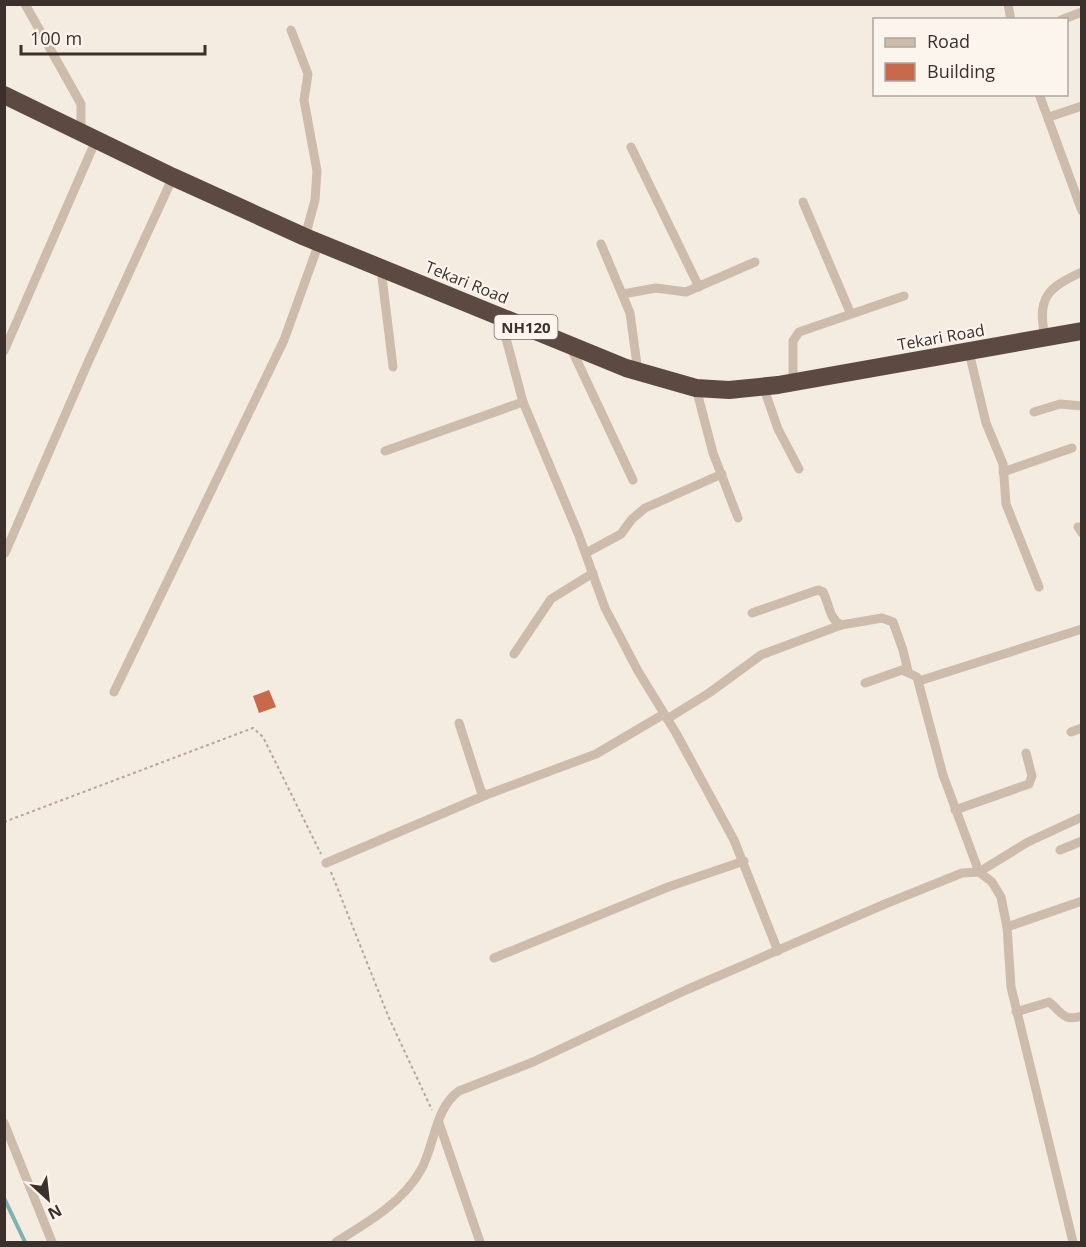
<svg xmlns="http://www.w3.org/2000/svg" width="1086" height="1247" viewBox="0 0 1086 1247" font-family="'Open Sans',sans-serif">
<style>
.lines{fill:none;stroke-linecap:round;stroke-linejoin:round}
.stream{stroke:#7fb0b2;stroke-width:4}
.building{fill:#c8694b}
.path{stroke:#b9a596;stroke-width:2;stroke-dasharray:3 3;stroke-linecap:butt}
.street{stroke:#cdbbac;stroke-width:9}
.highway{stroke:#5c4a42;stroke-width:18}
.labels{text-anchor:middle;dominant-baseline:central;stroke-width:4.5;stroke-linejoin:round;paint-order:stroke}
.shield{fill:#fbf5ee;stroke:#756b66;stroke-width:1.5}
.shield-label{font-size:15px;font-weight:bold;fill:#3b302b}
.street-label{font-size:16px;fill:#3b302b;stroke:#fbf5ee}
</style>
<rect width="100%" height="100%" fill="#f4ebe1"/>
<g class="lines">
<polyline class="stream" points="4,1198 25,1242"/>
</g>
<polygon class="building" points="269,690 276,707 259,713 253,696"/>
<g class="lines">
<g class="path">
<polyline points="4,822 253,728 263,737 321,854"/>
<polyline points="331,872 389,1018 432,1110"/>
</g>
<g class="street">
<polyline points="25,4 81,104 81,133"/>
<polyline points="1008,4 1011,20"/>
<polyline points="1061,20 1082,12"/>
<polyline points="291,30 308,74 304,100 317,171 315,200 305,237"/>
<polyline points="1039,94 1082,211"/>
<polyline points="1049,117 1082,106"/>
<polyline points="631,147 699,287"/>
<polyline points="803,202 850,312"/>
<polyline points="601,244 630,313 638,372"/>
<polyline points="381,269 393,367"/>
<polyline points="623,294 656,288 686,292 755,262"/>
<polyline points="500,316 523,402 578,533 605,608 638,671 676,733 734,840 778,951"/>
<path d="M1045 337C1037 299 1046 288 1082 272"/>
<polyline points="570,346 633,480"/>
<polyline points="4,351 96,140"/>
<polyline points="969,352 986,423 1003,464 1006,504 1039,587"/>
<polyline points="793,382 793,341 799,332 904,296"/>
<polyline points="763,386 778,429 799,469"/>
<polyline points="696,388 713,453 738,518"/>
<polyline points="1034,412 1060,404 1082,406"/>
<polyline points="385,451 523,402"/>
<polyline points="1003,472 1072,448"/>
<polyline points="1078,527 1082,533"/>
<polyline points="5,553 89,360 173,177"/>
<polyline points="586,553 621,534 632,519 645,508 722,474"/>
<path d="M752 613 818 590 823 592C829 603 829 619 841 625L882 618 893 622 903 650 908 671"/>
<polyline points="514,654 551,599 593,573"/>
<polyline points="919,681 1082,629"/>
<polyline points="865,683 902,670 917,677 943,775 979,872 1028,842 1082,817"/>
<polyline points="114,692 284,340 319,243"/>
<polyline points="667,719 709,693 761,655 841,625"/>
<polyline points="459,723 481,791 486,795 596,754 664,714"/>
<polyline points="1071,732 1082,728"/>
<polyline points="955,810 1029,784 1032,776 1026,753"/>
<polyline points="1060,850 1082,841"/>
<polyline points="326,863 486,795"/>
<polyline points="1007,927 1082,901"/>
<polyline points="494,958 668,887 744,861"/>
<path d="M1016 1012 1049 1002C1062 1012 1063 1022 1082 1016"/>
<polyline points="4,1123 52,1242"/>
<polyline points="439,1123 480,1242"/>
<path d="M336 1242C367 1223 404 1202 422 1168 435 1143 435 1108 459 1091L533 1062 686 990 885 904 962 873 979 872 992 882 1001 897 1007 927 1011 987 1073 1242"/>
</g>
<polyline class="highway" points="4,95 173,177 305,237 626,368 696,388 729,390 778,385 1082,331"/>
</g>
<g class="labels">
<rect class="shield" x="494.5" y="315" width="63" height="24" rx="4.5"/>
<g class="shield-label">
<text x="526" y="327">NH120</text>
</g>
<g class="street-label">
<text transform="translate(467 282) rotate(22)">Tekari Road</text>
<text transform="translate(941 337) rotate(-10)">Tekari Road</text>
</g>
</g>
<rect width="1086" height="1247" fill="none" stroke="#3b302b" stroke-width="12"/>
<rect x="873" y="18" width="195" height="78" fill="#fbf5ee" stroke="#aea6a0" stroke-width="1.5"/>
<rect x="885" y="38" width="30" height="9" fill="#cdbbac" stroke="#aea6a0" stroke-width="1.5"/>
<text x="927" y="48" font-size="18" fill="#3b302b">Road</text>
<rect x="885" y="63" width="30" height="18" fill="#c8694b" stroke="#aea6a0" stroke-width="1.5"/>
<text x="927" y="78" font-size="18" fill="#3b302b">Building</text>
<g transform="translate(48 1199) rotate(153)" stroke="#fbf5ee" stroke-width="4.5" paint-order="stroke">
<path d="M0-4.5L10 22L0 15L-10 22Z" fill="#3b302b"/>
<text y="-9" font-size="16" font-weight="bold" text-anchor="middle" fill="#3b302b">N</text>
</g>
<path d="M21 45v9h184v-9" fill="none" stroke="#3b302b" stroke-width="3"/>
<text x="30" y="45" font-size="18" fill="#3b302b" stroke="#fbf5ee" stroke-width="4.5" paint-order="stroke">100 m</text>
</svg>
